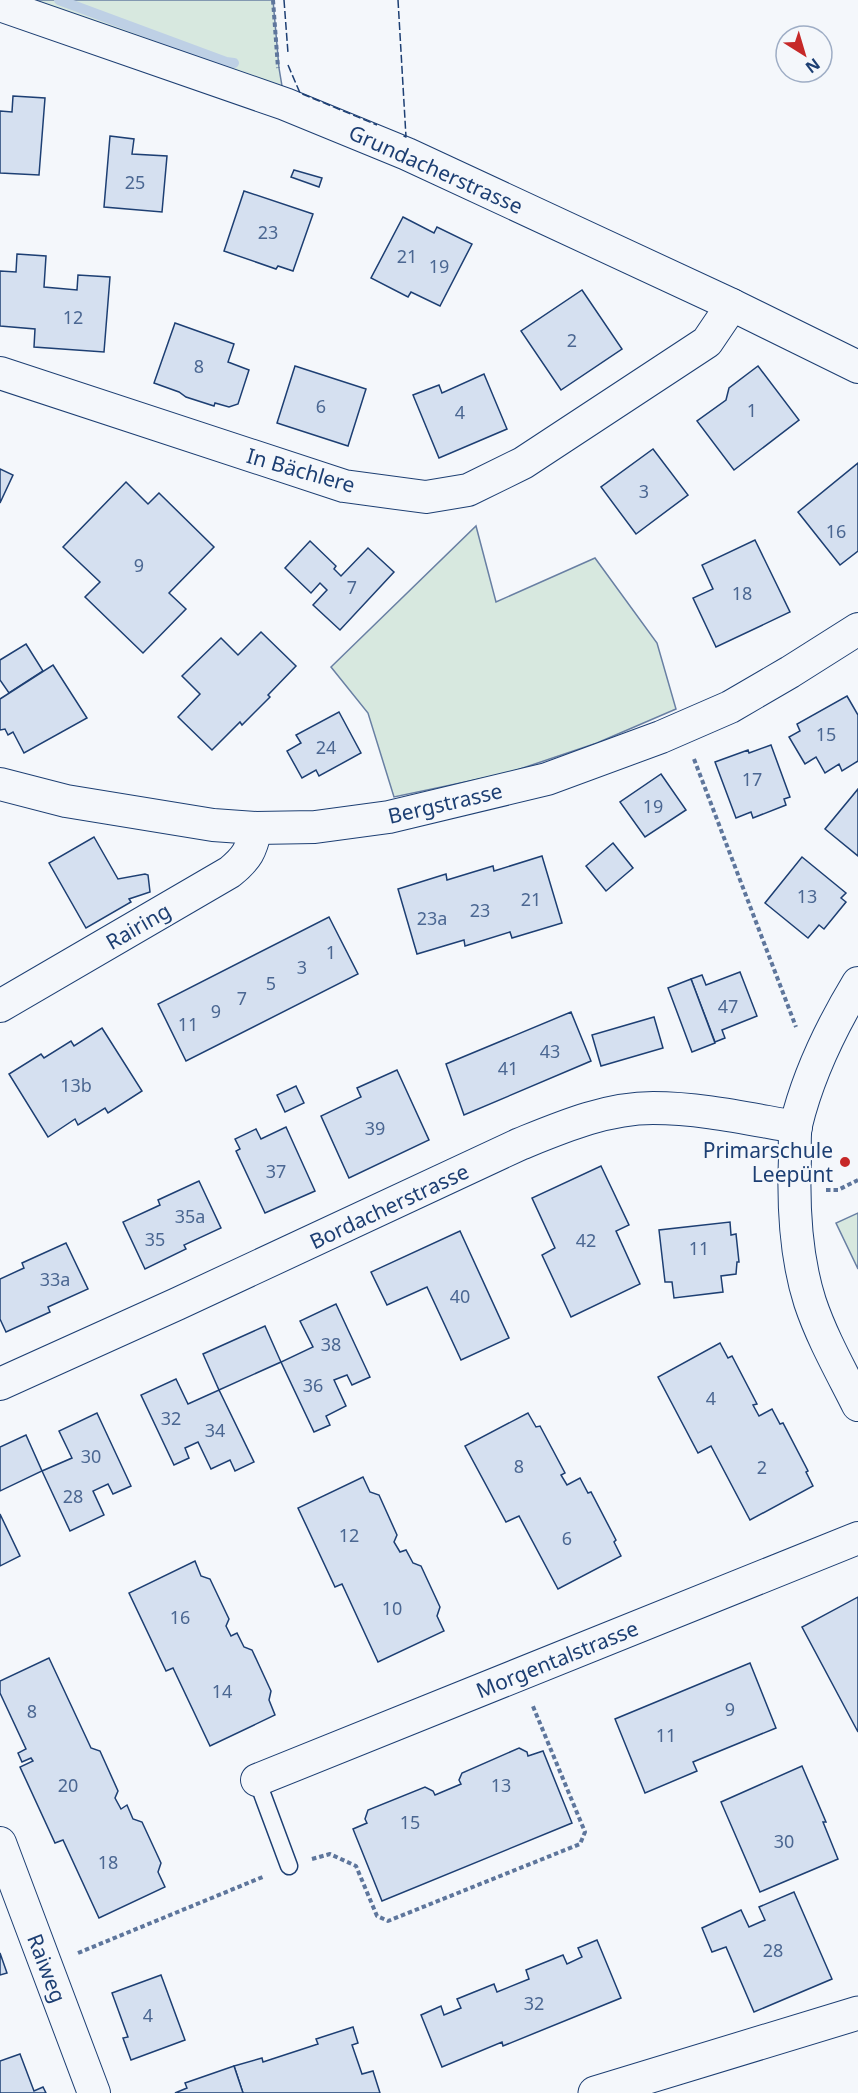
<svg xmlns="http://www.w3.org/2000/svg" width="858" height="2093" viewBox="0 0 858 2093" font-family="'Noto Sans',sans-serif">
<style>
.green{fill:#d7e8df;stroke:#687fa3;stroke-width:1.5}
.lines{fill:none;stroke-linecap:round;stroke-linejoin:round}
.stream{stroke:#bed0e5;stroke-width:10}
.building{fill:#d5e0f0;stroke:#1d3f73;stroke-width:1.5}
.service-casing{stroke:#1d3f73;stroke-width:19}
.minor-casing{stroke:#1d3f73;stroke-width:34}
.tertiary-casing{stroke:#1d3f73;stroke-width:35}
.path{stroke:#5e769c;stroke-width:4;stroke-dasharray:4.5 3;stroke-linecap:butt}
.service{stroke:#f4f7fb;stroke-width:16}
.minor{stroke:#f4f7fb;stroke-width:32}
.tertiary{stroke:#f4f7fb;stroke-width:33}
.fence{stroke:#1d3f73;stroke-width:1.5;stroke-dasharray:8 3;stroke-linecap:butt}
.poi-dot{fill:#c62828;stroke:#f4f7fb;stroke-width:2}
.labels{text-anchor:middle;dominant-baseline:central;stroke-width:4.5;stroke-linejoin:round;paint-order:stroke}
.number-label{font-size:18px;fill:#4b6792}
.street-label{font-size:21px;fill:#1d3f73;stroke:#f4f7fb}
.poi-label{font-size:21px;fill:#1d3f73;stroke:#f4f7fb;text-anchor:end}
</style>
<rect width="100%" height="100%" fill="#f4f7fb"/>
<g class="green">
<polygon points="0,0 273,0 279,68 285,104"/>
<polygon points="476,526 496,602 595,558 657,643 676,709 597,743 508,773 394,797 368,713 331,667"/>
<polygon points="858,1213 858,1269 836,1223"/>
</g>
<g class="lines">
<polyline class="stream" points="59,0 226,62 234,63"/>
</g>
<g class="building">
<polygon points="13,96 45,98 39,175 0,173 0,111 12,112"/>
<polygon points="110,136 134,139 132,154 167,156 162,212 104,207"/>
<polygon points="294,170 322,178 319,187 291,177"/>
<polygon points="244,191 313,214 293,271 278,266 276,269 224,251"/>
<polygon points="403,217 434,233 437,227 472,244 440,306 411,292 408,297 371,278"/>
<polygon points="17,254 46,256 44,287 77,290 78,275 110,277 104,352 34,347 35,329 0,326 0,271 16,272"/>
<polygon points="582,290 622,349 561,390 521,331"/>
<polygon points="175,323 234,344 228,362 249,370 238,404 229,407 215,403 214,406 186,397 179,392 154,383"/>
<polygon points="295,366 366,389 348,446 277,423"/>
<polygon points="758,366 799,420 734,470 697,421 726,400 729,388"/>
<polygon points="484,374 507,429 439,458 413,395 439,385 442,393"/>
<polygon points="653,449 688,495 636,534 601,487"/>
<polygon points="858,463 858,551 840,565 798,512"/>
<polygon points="0,469 13,475 0,503"/>
<polygon points="126,482 148,504 159,493 214,547 169,593 186,609 143,653 85,597 100,582 63,547"/>
<polygon points="755,540 790,612 716,647 693,598 713,589 702,565"/>
<polygon points="310,541 336,566 334,569 341,576 368,548 394,572 340,630 313,605 327,590 320,583 311,593 285,568"/>
<polygon points="261,632 296,666 268,695 270,697 242,725 240,722 212,750 178,717 200,694 182,676 221,638 238,655"/>
<polygon points="26,644 43,671 9,693 0,680 0,660"/>
<polygon points="53,665 87,718 24,753 13,732 8,735 5,729 0,730 0,699"/>
<polygon points="847,696 858,715 858,761 842,771 839,764 825,773 816,757 805,764 789,737 800,731 797,724"/>
<polygon points="339,712 361,753 319,776 316,770 302,778 287,751 301,743 296,735"/>
<polygon points="771,745 790,797 784,799 786,805 753,818 751,812 736,818 715,762 748,750 749,753"/>
<polygon points="661,774 686,810 645,837 620,802"/>
<polygon points="858,789 858,856 825,829"/>
<polygon points="94,837 118,879 145,874 148,875 150,892 129,899 131,902 86,928 49,863"/>
<polygon points="613,843 633,868 606,891 586,866"/>
<polygon points="542,856 562,923 512,938 510,932 465,946 464,940 417,954 398,889 446,874 447,880 493,866 494,871"/>
<polygon points="802,857 846,893 841,898 846,902 824,929 819,925 808,938 765,903"/>
<polygon points="329,917 358,974 186,1061 158,1004"/>
<polygon points="740,972 757,1016 722,1030 725,1038 715,1042 691,979 702,975 706,985"/>
<polygon points="691,979 715,1043 692,1052 668,988"/>
<polygon points="571,1012 591,1061 464,1115 446,1064"/>
<polygon points="654,1017 663,1048 601,1066 592,1035"/>
<polygon points="102,1028 142,1091 108,1113 105,1108 78,1125 75,1119 48,1137 9,1074 41,1054 44,1058 71,1041 74,1046"/>
<polygon points="397,1070 429,1140 349,1178 321,1116 361,1097 357,1088"/>
<polygon points="296,1086 304,1103 285,1112 277,1095"/>
<polygon points="286,1127 315,1191 265,1213 236,1151 240,1149 235,1139 256,1129 261,1139"/>
<polygon points="601,1166 629,1225 616,1231 640,1284 571,1317 542,1255 555,1248 532,1198"/>
<polygon points="199,1181 221,1228 184,1245 186,1249 145,1269 123,1222 160,1205 158,1200"/>
<polygon points="730,1222 731,1235 736,1234 739,1262 737,1262 736,1274 721,1276 723,1292 674,1298 672,1282 665,1282 659,1230"/>
<polygon points="460,1231 509,1338 461,1360 427,1287 387,1305 371,1272"/>
<polygon points="66,1243 88,1289 48,1307 50,1312 6,1332 0,1319 0,1279 24,1268 22,1263"/>
<polygon points="336,1304 370,1377 352,1385 347,1375 334,1380 346,1406 326,1416 330,1425 314,1432 281,1362 313,1347 300,1321"/>
<polygon points="265,1326 281,1362 219,1390 203,1354"/>
<polygon points="720,1343 728,1358 732,1356 757,1404 753,1405 759,1416 772,1409 780,1424 783,1423 808,1471 806,1472 813,1486 750,1520 711,1446 698,1453 658,1377"/>
<polygon points="176,1379 188,1404 219,1390 254,1462 235,1471 230,1460 211,1469 198,1442 185,1448 189,1458 174,1465 141,1395"/>
<polygon points="97,1413 131,1486 113,1494 108,1484 93,1491 104,1515 70,1531 42,1471 72,1458 59,1431"/>
<polygon points="528,1413 536,1427 540,1426 565,1473 561,1475 567,1485 580,1478 588,1493 591,1492 616,1540 614,1542 621,1556 558,1589 519,1516 506,1522 465,1446"/>
<polygon points="26,1435 42,1471 0,1491 0,1447"/>
<polygon points="363,1477 370,1492 379,1495 397,1535 394,1542 400,1552 406,1550 413,1563 421,1566 440,1607 437,1616 444,1631 378,1662 342,1584 335,1587 298,1508"/>
<polygon points="0,1514 20,1556 0,1566"/>
<polygon points="195,1561 201,1576 210,1579 229,1619 226,1626 231,1636 237,1633 244,1647 252,1650 271,1691 269,1700 275,1715 210,1746 173,1668 166,1671 129,1593"/>
<polygon points="858,1597 858,1732 802,1627"/>
<polygon points="49,1658 91,1748 100,1751 118,1791 115,1798 121,1809 127,1805 133,1819 142,1822 161,1863 158,1872 165,1887 99,1918 63,1840 55,1843 20,1767 33,1761 31,1758 22,1762 18,1753 26,1749 0,1693 0,1681"/>
<polygon points="750,1663 776,1728 693,1762 697,1771 645,1793 615,1719"/>
<polygon points="519,1748 527,1752 528,1756 543,1751 572,1823 382,1901 353,1829 367,1823 365,1819 368,1810 425,1787 433,1791 435,1795 461,1784 459,1780 462,1773"/>
<polygon points="802,1766 826,1822 823,1822 838,1859 760,1892 721,1802"/>
<polygon points="794,1892 832,1979 754,2012 726,1947 712,1952 702,1928 741,1910 749,1927 765,1920 759,1907"/>
<polygon points="597,1940 621,1998 503,2046 502,2042 442,2067 421,2015 441,2006 444,2015 461,2008 457,1999 494,1984 497,1992 529,1979 526,1970 563,1955 567,1964 582,1957 578,1948"/>
<polygon points="0,1953 7,1973 0,1975"/>
<polygon points="161,1975 185,2040 131,2060 123,2038 128,2037 112,1993"/>
<polygon points="353,2027 358,2043 352,2045 362,2074 373,2071 380,2093 243,2093 234,2066 262,2058 263,2062 318,2044 316,2039"/>
<polygon points="20,2054 34,2091 43,2087 46,2093 0,2093 0,2061"/>
<polygon points="234,2066 243,2093 175,2093 187,2088 185,2083"/>
</g>
<g class="lines">
<defs>
<polyline id="service" points="257,1780 289,1866"/>
<g id="minor">
<polyline points="0,5 285,104 407,154 732,305 858,367"/>
<polyline points="0,373 344,486 426,497 468,490 523,463 707,342 732,305"/>
<polyline points="0,784 66,801 213,825 256,828 315,827 389,817 547,779 661,737 730,707 790,672 858,629"/>
<path d="M858 983C832 1026 808 1075 796 1125 794 1135 795 1147 795 1157 793 1205 795 1255 810 1302 822 1338 841 1371 858 1405"/>
<path d="M0 1006 230 872C247 858 251 851 256 828"/>
<path d="M0 1384 177 1304 520 1144C562 1127 606 1108 653 1108 701 1108 749 1119 796 1127"/>
<polyline points="257,1780 858,1538"/>
<polyline points="0,1843 94,2093"/>
</g>
<polyline id="tertiary" points="595,2093 858,2013"/>
</defs>
<use href="#service" class="service-casing"/>
<use href="#minor" class="minor-casing"/>
<use href="#tertiary" class="tertiary-casing"/>
<g class="path">
<polyline points="273,0 278,68"/>
<polyline points="694,759 796,1027"/>
<polyline points="826,1190 838,1190 858,1180"/>
<polyline points="312,1859 330,1854 356,1866 377,1916 388,1921 580,1844 585,1832 532,1704"/>
<polyline points="78,1953 265,1876"/>
</g>
<use href="#service" class="service"/>
<use href="#minor" class="minor"/>
<use href="#tertiary" class="tertiary"/>
<g class="fence">
<polyline points="284,0 288,53"/>
<polyline points="398,0 406,137 402,135"/>
<polyline points="288,65 300,93 377,125"/>
</g>
</g>
<circle class="poi-dot" cx="845" cy="1162" r="6"/>
<g class="labels">
<g class="number-label">
<text x="135" y="182">25</text>
<text x="268" y="232">23</text>
<text x="407" y="256">21</text>
<text x="439" y="266">19</text>
<text x="73" y="317">12</text>
<text x="572" y="340">2</text>
<text x="199" y="366">8</text>
<text x="321" y="406">6</text>
<text x="752" y="410">1</text>
<text x="460" y="412">4</text>
<text x="644" y="491">3</text>
<text x="836" y="531">16</text>
<text x="139" y="565">9</text>
<text x="352" y="587">7</text>
<text x="742" y="593">18</text>
<text x="826" y="734">15</text>
<text x="326" y="747">24</text>
<text x="752" y="779">17</text>
<text x="653" y="806">19</text>
<text x="807" y="896">13</text>
<text x="531" y="899">21</text>
<text x="480" y="910">23</text>
<text x="432" y="918">23a</text>
<text x="331" y="952">1</text>
<text x="302" y="967">3</text>
<text x="271" y="983">5</text>
<text x="242" y="998">7</text>
<text x="728" y="1006">47</text>
<text x="216" y="1011">9</text>
<text x="188" y="1024">11</text>
<text x="550" y="1051">43</text>
<text x="508" y="1068">41</text>
<text x="76" y="1085">13b</text>
<text x="375" y="1128">39</text>
<text x="276" y="1171">37</text>
<text x="190" y="1216">35a</text>
<text x="155" y="1239">35</text>
<text x="586" y="1240">42</text>
<text x="699" y="1248">11</text>
<text x="55" y="1279">33a</text>
<text x="460" y="1296">40</text>
<text x="331" y="1344">38</text>
<text x="313" y="1385">36</text>
<text x="711" y="1398">4</text>
<text x="171" y="1418">32</text>
<text x="215" y="1430">34</text>
<text x="91" y="1456">30</text>
<text x="519" y="1466">8</text>
<text x="762" y="1467">2</text>
<text x="73" y="1496">28</text>
<text x="349" y="1535">12</text>
<text x="567" y="1538">6</text>
<text x="392" y="1608">10</text>
<text x="180" y="1617">16</text>
<text x="222" y="1691">14</text>
<text x="730" y="1709">9</text>
<text x="32" y="1711">8</text>
<text x="666" y="1735">11</text>
<text x="68" y="1785">20</text>
<text x="501" y="1785">13</text>
<text x="410" y="1822">15</text>
<text x="784" y="1841">30</text>
<text x="108" y="1862">18</text>
<text x="773" y="1950">28</text>
<text x="534" y="2003">32</text>
<text x="148" y="2015">4</text>
</g>
<g class="street-label">
<text transform="translate(436 169) rotate(24)">Grundacherstrasse</text>
<text transform="translate(301 470) rotate(16)">In Bächlere</text>
<text transform="translate(445 803) rotate(-13)">Bergstrasse</text>
<text transform="translate(138 926) rotate(-30)">Rairing</text>
<text transform="translate(389 1206) rotate(-25)">Bordacherstrasse</text>
<text transform="translate(557 1659) rotate(-22)">Morgentalstrasse</text>
<text transform="translate(47 1968) rotate(69)">Raiweg</text>
</g>
<g class="poi-label">
<text x="833" y="1150">Primarschule<tspan x="833" dy="24">Leepünt</tspan></text>
</g>
</g>
<g transform="translate(804 54) rotate(143)"><circle r="28" fill="#f4f7fb" stroke="#9eadc5" stroke-width="1.5"/>
<path d="M0-4.5L10 22L0 15L-10 22Z" fill="#c62828"/>
<text y="-9" font-size="16" font-weight="bold" text-anchor="middle" fill="#1d3f73">N</text>
</g>
</svg>
